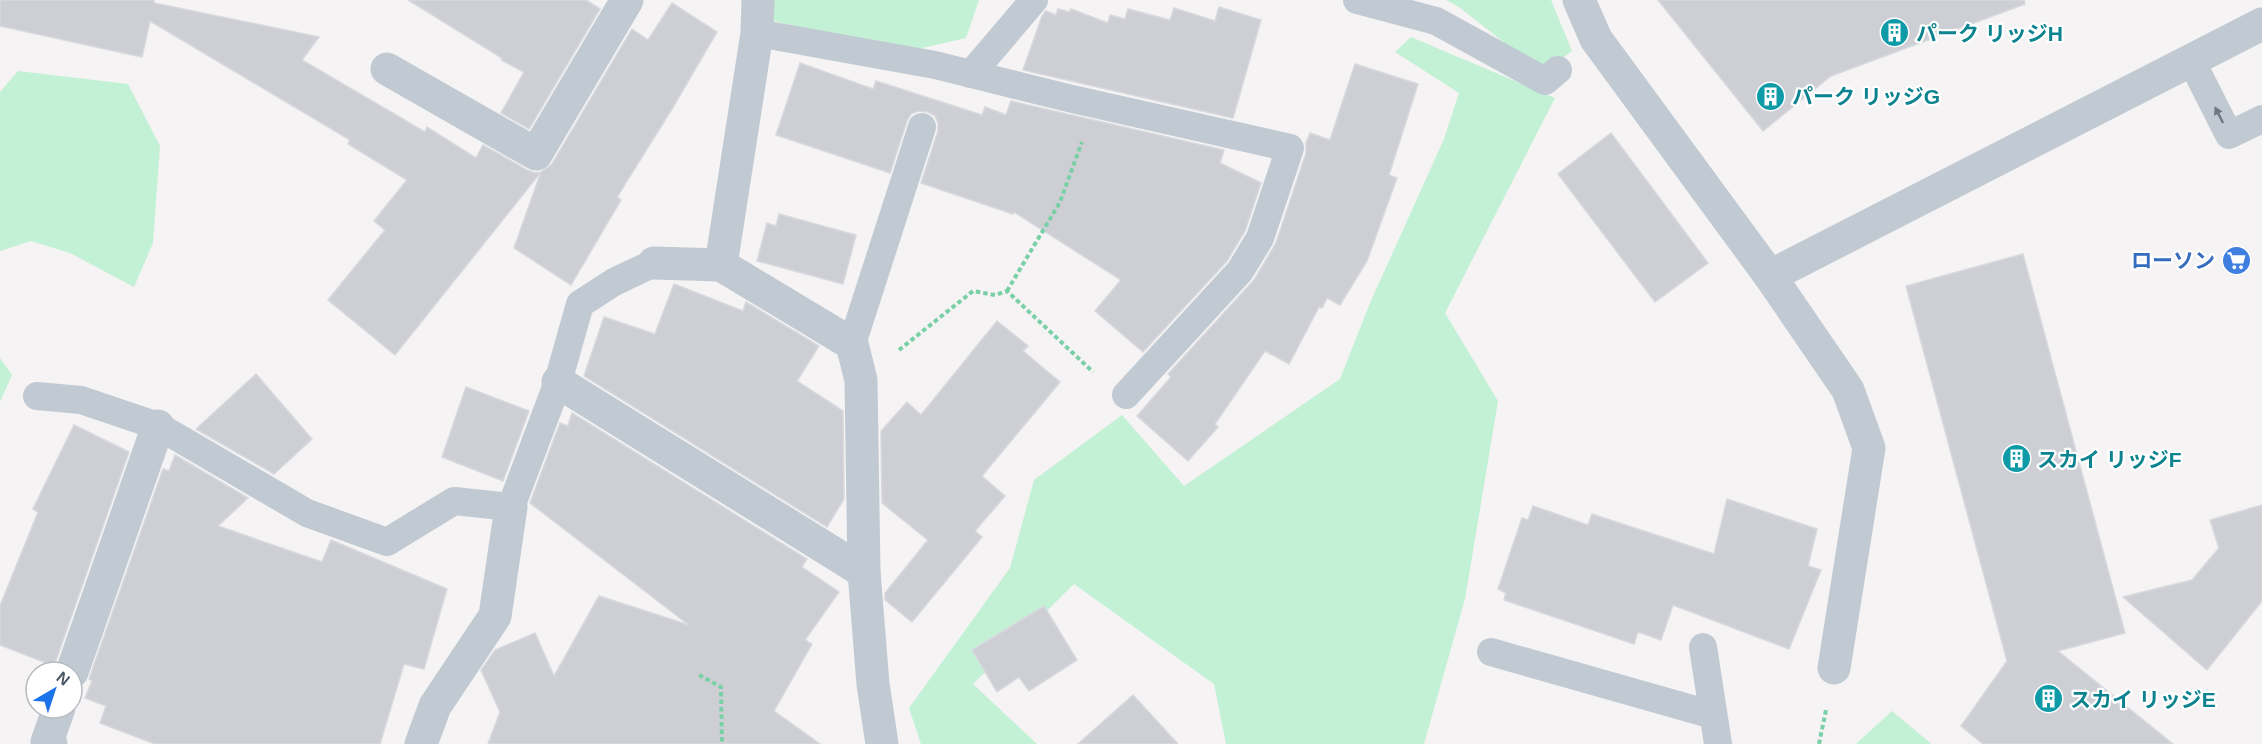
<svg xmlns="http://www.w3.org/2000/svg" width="2262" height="744" viewBox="0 0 2262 744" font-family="Arial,'Noto Sans JP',sans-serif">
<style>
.green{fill:#c3f1d5}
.building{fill:#cdcfd5;stroke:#d7d9de;stroke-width:1.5}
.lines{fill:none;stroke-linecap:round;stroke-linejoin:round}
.path{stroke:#7ad0a6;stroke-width:4;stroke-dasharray:4.5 3;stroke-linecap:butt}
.service{stroke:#c1cad2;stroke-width:28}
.minor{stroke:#c1cad2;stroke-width:33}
.oneway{fill:#6e7983}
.labels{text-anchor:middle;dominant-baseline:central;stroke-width:4.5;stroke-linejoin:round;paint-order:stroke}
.culture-label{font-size:21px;font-weight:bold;fill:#0d838f;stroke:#fff;text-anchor:start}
.shop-label{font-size:21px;font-weight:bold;fill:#366cbe;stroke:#fff;text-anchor:end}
</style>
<rect width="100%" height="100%" fill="#f5f3f3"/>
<g class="green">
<polygon points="774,0 979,0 966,38 904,52 774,21"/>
<polygon points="1446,0 1551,0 1572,51 1543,73 1459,7"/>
<polygon points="1411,37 1555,98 1445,313 1498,401 1465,599 1424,744 1226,744 1214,684 1074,584 973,684 1037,744 921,744 909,708 1010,568 1034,480 1122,415 1184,486 1340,379 1370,303 1444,139 1459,93 1395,52"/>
<polygon points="18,71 128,84 160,146 153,243 134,287 70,253 31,241 0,251 0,92"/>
<polygon points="0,358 12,375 0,402"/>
<polygon points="1892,711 1929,742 1931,744 1856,744"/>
</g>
<g class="building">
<polygon points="0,0 154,0 154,3 319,37 302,60 425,132 427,127 476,158 483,145 527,170 535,173 541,172 395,355 328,300 385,230 374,221 407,180 348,144 350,140 150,21 142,57 0,26"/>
<polygon points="408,0 586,0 600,9 529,129 501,113 524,72 501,60 502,58"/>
<polygon points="1658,0 2024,0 2025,4 1831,76 1763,131"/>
<polygon points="672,3 717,32 672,109 617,197 621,200 571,285 514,248 541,172 552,164 632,29 648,40"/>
<polygon points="1219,7 1261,20 1233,118 1023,70 1042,16 1046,11 1056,15 1058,9 1069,12 1071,9 1108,23 1110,15 1125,19 1128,9 1170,20 1174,8 1215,21"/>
<polygon points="800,63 873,89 876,81 982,115 985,107 1006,115 1011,101 1224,150 1220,163 1261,183 1245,231 1227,261 1143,352 1095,311 1121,280 1014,212 1013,214 921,183 938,131 938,123 935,116 928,112 918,111 911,114 907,121 890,173 776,135"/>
<polygon points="1355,64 1418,84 1389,175 1397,178 1367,261 1340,305 1327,298 1322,308 1319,307 1289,364 1265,351 1215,424 1218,427 1188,461 1137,416 1171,377 1168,374 1254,280 1276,243 1306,153 1306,143 1310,133 1330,140"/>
<polygon points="1611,133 1708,263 1655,302 1558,174"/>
<polygon points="779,214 856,235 843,284 757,261 767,223 776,226"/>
<polygon points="2023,254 2125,633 2058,651 2173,744 1983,744 1961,726 2007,661 1906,286"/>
<polygon points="674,284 743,311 746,302 819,346 797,381 843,411 844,499 827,527 584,376 604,317 655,334"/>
<polygon points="997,321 1028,346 1023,351 1060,382 982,476 1005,496 975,531 982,537 912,622 885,600 885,593 928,540 882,503 881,431 907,402 921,415"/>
<polygon points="256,374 312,439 274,474 196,429"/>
<polygon points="466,387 529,411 503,481 442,457"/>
<polygon points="572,413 807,559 802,567 839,592 805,640 812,644 774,711 820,744 488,744 500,712 481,670 495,650 535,633 554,676 599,596 689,625 530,503 560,423 568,426"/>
<polygon points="74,425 129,452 54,666 0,645 0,606 38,512 33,509"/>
<polygon points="175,455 248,498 218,526 322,562 331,540 447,589 424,669 404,664 380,744 155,744 100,723 106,706 85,698 92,681 89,679 163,469 169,471"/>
<polygon points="1727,499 1817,529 1808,566 1821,570 1789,649 1673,605 1661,640 1638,632 1634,644 1504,600 1506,593 1498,589 1522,518 1528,520 1533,506 1588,525 1592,514 1714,554"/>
<polygon points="2262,505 2262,601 2207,670 2123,597 2192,580 2219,548 2210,520"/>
<polygon points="1044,606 1077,660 1029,691 1019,677 997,692 972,650"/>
<polygon points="1133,695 1178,744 1078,744"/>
</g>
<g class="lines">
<g class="path">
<polyline points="1007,291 1060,202 1082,142"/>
<polyline points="899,350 973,291 995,295 1007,291 1093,372"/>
<polyline points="699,675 721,687 722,744"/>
<polyline points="1819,744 1826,710"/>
</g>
<g class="service">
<polyline points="1357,0 1436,21 1545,81 1558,70"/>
<polyline points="757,33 935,65 1068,98 1290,148 1260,238 1240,271 1126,395"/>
<polyline points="2191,60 2229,135 2262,119"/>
<polyline points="971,74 1034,0"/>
<polyline points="852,344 922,127"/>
<polyline points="37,396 81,400 158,426 307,513 387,542 454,501 511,507 558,382 580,304 614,282 654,263"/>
<polyline points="1703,647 1718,744"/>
<polyline points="1491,652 1713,715"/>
</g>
<g class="minor">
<polyline points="758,0 757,33 721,265 852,344 861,380 864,572 873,684 882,744"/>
<polyline points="1579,0 1596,39 1770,276 1848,390 1869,448 1834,668"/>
<polyline points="387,69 536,154 627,0"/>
<polyline points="654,263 721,265"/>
<polyline points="1770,276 2262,24"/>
<polyline points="558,382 864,572"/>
<polyline points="72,672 158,426"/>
<polyline points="51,744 47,742 59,708"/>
<polyline points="421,744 435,706 495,616 511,507"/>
</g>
</g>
<defs><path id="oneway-solid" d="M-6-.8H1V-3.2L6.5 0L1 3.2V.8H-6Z" transform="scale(1.5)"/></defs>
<use class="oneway" href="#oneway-solid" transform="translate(2219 115) rotate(-117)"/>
<defs>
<symbol id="building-disc" viewBox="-11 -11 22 22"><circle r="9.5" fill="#0f9aa8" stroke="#fff"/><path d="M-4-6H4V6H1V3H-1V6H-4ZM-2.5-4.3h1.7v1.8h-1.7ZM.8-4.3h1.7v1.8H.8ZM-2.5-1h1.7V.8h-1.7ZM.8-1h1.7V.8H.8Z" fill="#fff"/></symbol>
<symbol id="supermarket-disc" viewBox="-11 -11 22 22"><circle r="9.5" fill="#3f7fe0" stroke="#fff"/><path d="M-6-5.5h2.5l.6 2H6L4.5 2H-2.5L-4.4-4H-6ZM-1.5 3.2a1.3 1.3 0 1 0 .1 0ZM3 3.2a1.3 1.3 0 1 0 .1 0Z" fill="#fff"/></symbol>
</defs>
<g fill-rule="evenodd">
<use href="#building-disc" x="1878" y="16" width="33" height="33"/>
<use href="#building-disc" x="1754" y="80" width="33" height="33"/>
<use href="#supermarket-disc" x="2220" y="244" width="33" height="33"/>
<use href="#building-disc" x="2000" y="442" width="33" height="33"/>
<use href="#building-disc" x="2032" y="682" width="33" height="33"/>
</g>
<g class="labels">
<g class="culture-label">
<text x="1916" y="33">パーク リッジH</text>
<text x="1792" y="96">パーク リッジG</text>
<text x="2037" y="459">スカイ リッジF</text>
<text x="2070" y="699">スカイ リッジE</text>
</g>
<g class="shop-label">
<text x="2215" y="260">ローソン</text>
</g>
</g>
<g transform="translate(54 690) rotate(39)"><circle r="28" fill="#ffffff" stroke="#b7bbc0" stroke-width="1.5"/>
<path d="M0-4.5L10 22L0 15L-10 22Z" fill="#1a73e8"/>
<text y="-9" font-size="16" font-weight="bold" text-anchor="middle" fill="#4a5661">N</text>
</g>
</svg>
